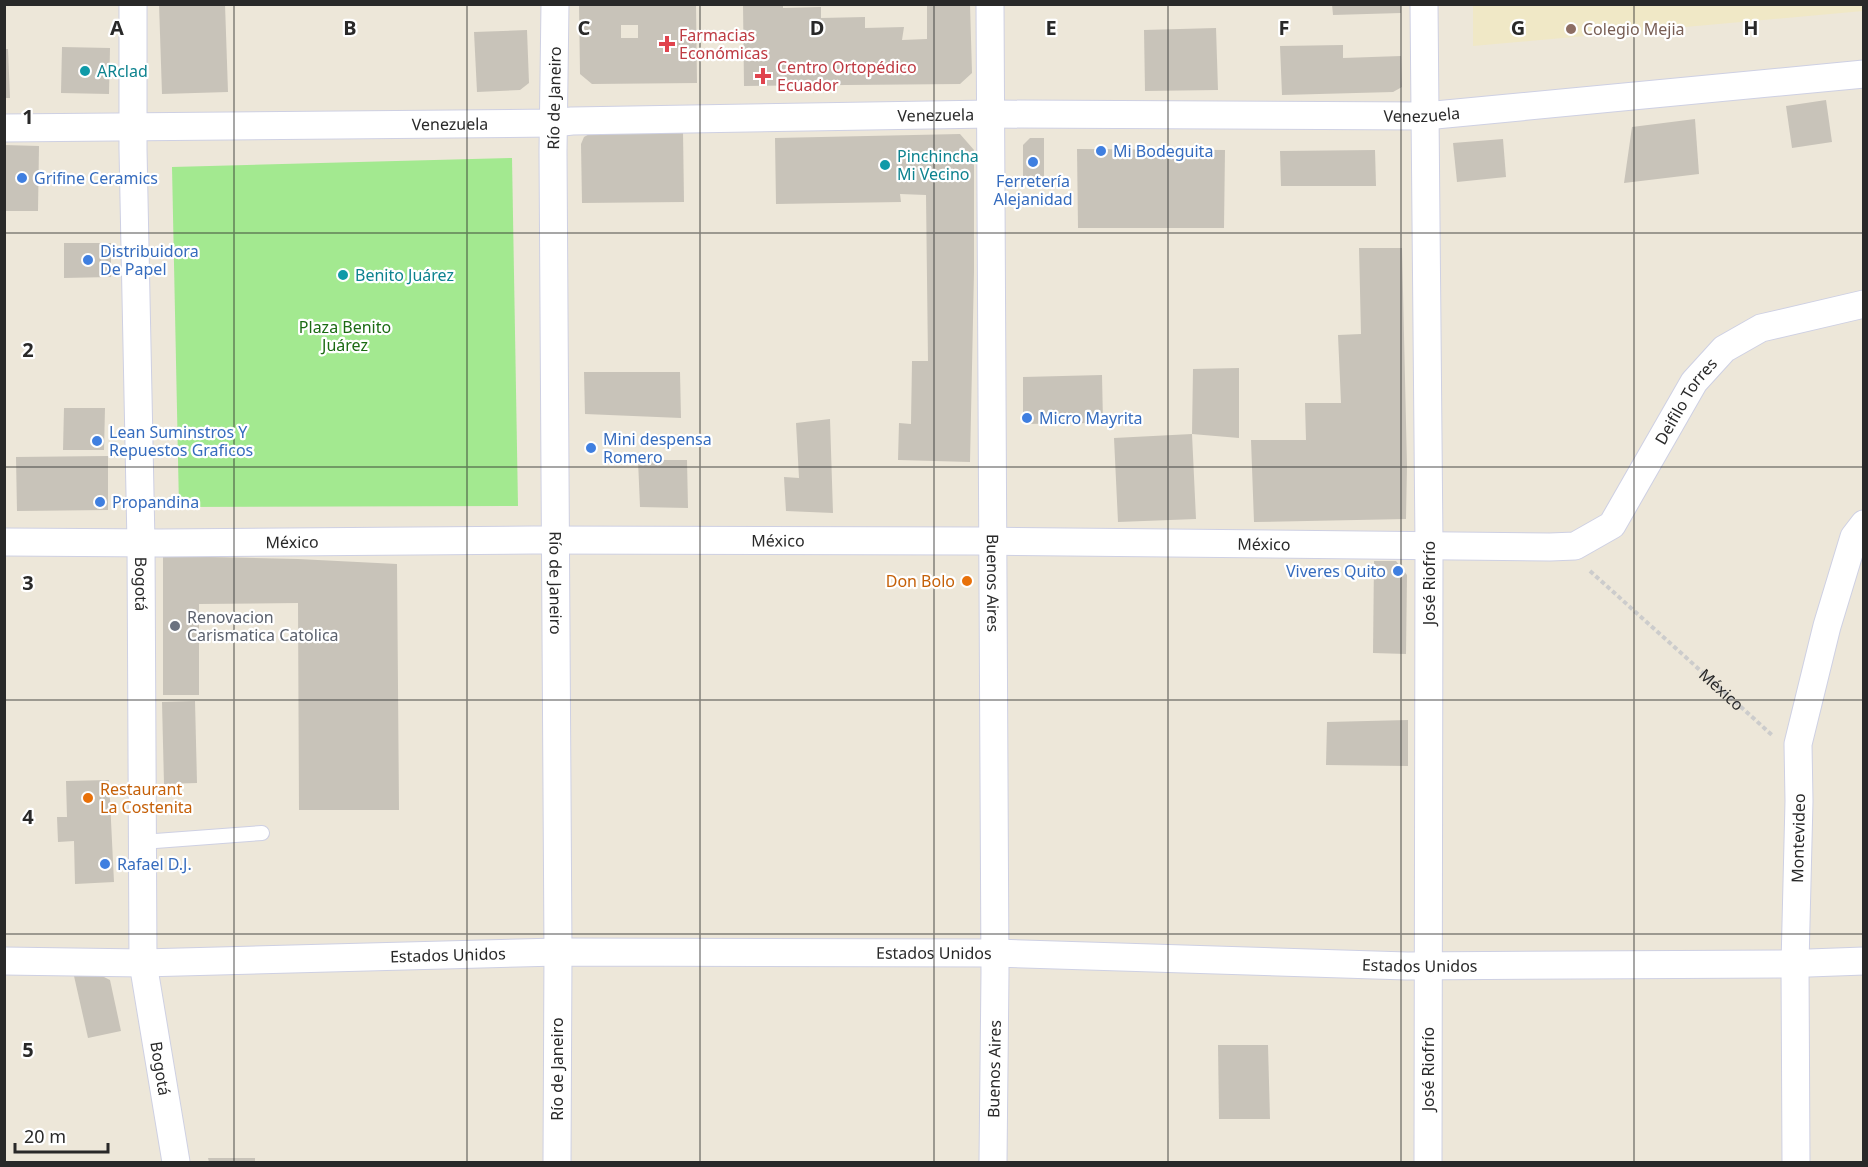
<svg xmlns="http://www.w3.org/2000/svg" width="1868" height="1167" viewBox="0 0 1868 1167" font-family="'Noto Sans',sans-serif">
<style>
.education{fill:#f0e8c6}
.green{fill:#a3e990}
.building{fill:#c8c3b9;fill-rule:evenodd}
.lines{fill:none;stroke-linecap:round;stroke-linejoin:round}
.service-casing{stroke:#ced0e3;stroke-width:16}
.minor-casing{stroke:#ced0e3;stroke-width:29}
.path{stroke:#ccc;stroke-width:4;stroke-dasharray:4.5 3;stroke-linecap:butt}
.service{stroke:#fff;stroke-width:14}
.minor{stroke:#fff;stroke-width:27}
.grid{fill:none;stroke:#292929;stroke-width:1.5;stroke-opacity:0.55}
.education-dot{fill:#8d6e63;stroke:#fff;stroke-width:2}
.health-dot{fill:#e0444e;stroke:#fff;stroke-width:2}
.culture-dot{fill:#0f9aa8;stroke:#fff;stroke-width:2}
.shop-dot{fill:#3f7fe0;stroke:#fff;stroke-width:2}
.food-dot{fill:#e8710a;stroke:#fff;stroke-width:2}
.worship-dot{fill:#6b7280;stroke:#fff;stroke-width:2}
.labels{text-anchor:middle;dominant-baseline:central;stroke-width:4.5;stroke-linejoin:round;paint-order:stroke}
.education-label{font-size:16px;fill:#785e54;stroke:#fff;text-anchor:start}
.health-label{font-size:16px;fill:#be3a42;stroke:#fff;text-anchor:start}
.culture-label{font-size:16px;fill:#0d838f;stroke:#fff;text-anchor:start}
.street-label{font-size:16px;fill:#292929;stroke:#fff}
.shop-label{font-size:16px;fill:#366cbe;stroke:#fff;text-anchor:start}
.park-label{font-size:16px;fill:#1b6b13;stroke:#fff}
.food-label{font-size:16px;fill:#c56008;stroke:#fff;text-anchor:end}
.worship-label{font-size:16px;fill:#5b616d;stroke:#fff;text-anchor:start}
.grid-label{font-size:20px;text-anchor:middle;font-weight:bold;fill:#292929;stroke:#fff;stroke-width:4.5;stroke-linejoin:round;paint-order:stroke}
</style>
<rect width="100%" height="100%" fill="#ede7d9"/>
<polygon class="education" points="1863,4 1863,11 1473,46 1473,5"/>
<polygon class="green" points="512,158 518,506 179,507 172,167"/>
<g class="building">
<polygon points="159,4 225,4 228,92 162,94"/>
<path d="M579 4H696L697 83 592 84 580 74ZM621 25H638V38H621Z"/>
<polygon points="743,4 783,4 783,8 821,7 821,18 865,17 865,28 904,27 902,40 927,39 927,4 970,4 972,73 960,84 744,86"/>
<polygon points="1332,4 1401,4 1401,13 1333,15"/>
<polygon points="1216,28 1218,90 1145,91 1144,30"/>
<polygon points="527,30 529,83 520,90 477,92 474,32"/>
<polygon points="1343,45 1343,58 1401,56 1402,87 1393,92 1282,95 1280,46"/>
<polygon points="62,47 110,48 109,94 61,93"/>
<polygon points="4,49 8,49 10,98 4,98"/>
<polygon points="1826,100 1832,142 1792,148 1786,106"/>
<polygon points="1695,119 1699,174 1624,183 1632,127"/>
<polygon points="683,131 684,202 582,203 581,144 584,137 593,132"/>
<polygon points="960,134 974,150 974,272 970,462 898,460 899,423 911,424 912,361 928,361 926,195 900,194 901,202 776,204 775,138"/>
<polygon points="1030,138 1044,138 1044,179 1023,178 1023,145"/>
<polygon points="1503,139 1506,177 1457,182 1453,143"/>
<polygon points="4,145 39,146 38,211 4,211"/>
<polygon points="1077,149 1225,150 1224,228 1078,228"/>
<polygon points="1375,150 1376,186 1281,186 1280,151"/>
<polygon points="64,243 111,243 111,277 64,278"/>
<polygon points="1359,248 1402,248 1407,466 1406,519 1254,522 1251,440 1306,440 1305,403 1341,403 1338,335 1361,334"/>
<polygon points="1239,368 1239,438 1192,434 1196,519 1118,522 1114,438 1192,434 1193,369"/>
<polygon points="584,372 680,372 681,418 585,414"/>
<polygon points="1102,375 1103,423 1023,424 1023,377"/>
<polygon points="64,408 105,408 104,450 63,450"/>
<polygon points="830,419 833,513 786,511 784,477 799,478 796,423"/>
<polygon points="108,456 108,510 17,511 16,457"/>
<polygon points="638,460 687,460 688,508 640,507"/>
<polygon points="163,556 298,559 397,564 399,810 299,810 298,603 199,604 199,695 163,695"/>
<polygon points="1374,561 1396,561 1407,575 1406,654 1373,653"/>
<polygon points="195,701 197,783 164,784 162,702"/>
<polygon points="1408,720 1408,766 1326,765 1327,722"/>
<polygon points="109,780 114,882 75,884 74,841 58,842 57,817 67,817 66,781"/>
<polygon points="74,976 102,976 110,980 121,1031 88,1038"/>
<polygon points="1218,1045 1268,1045 1270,1119 1219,1119"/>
<polygon points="208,1158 255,1158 255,1162 209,1162"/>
</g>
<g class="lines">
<defs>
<polyline id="service" points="142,842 262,833"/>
<g id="minor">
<path id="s2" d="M133 4V149L141 543 143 963 176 1162"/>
<path id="s3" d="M555 4 553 151 558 952 557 1162"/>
<path id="s4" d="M990 4 995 972 993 1162"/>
<polyline points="1424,4 1429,545 1428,1162"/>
<path id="s5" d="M4 128 554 123 572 121 990 114 1425 116 1864 74"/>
<path id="s6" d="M4 542 160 543 533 540 977 541 1550 547 1575 546 1612 525 1694 382 1724 349 1761 328 1864 304"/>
<path id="s7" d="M4 961 143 963 558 952 995 953 1407 966 1781 964 1864 961"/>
<path id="s8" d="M1796 1162 1795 964 1799 801 1798 744 1827 626 1854 537 1864 524"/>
</g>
</defs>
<use href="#service" class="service-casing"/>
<use href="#minor" class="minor-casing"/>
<path class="path" id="s1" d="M1590 571 1772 735"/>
<use href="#service" class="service"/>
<use href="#minor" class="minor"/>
</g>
<path class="grid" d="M234 4V1162M467 4V1162M700 4V1162M934 4V1162M1168 4V1162M1401 4V1162M1634 4V1162M4 233H1864M4 467H1864M4 700H1864M4 934H1864"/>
<circle class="education-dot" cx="1571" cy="29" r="6"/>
<g class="health-dot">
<path d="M664 35h6v6h6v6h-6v6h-6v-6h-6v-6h6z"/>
<path d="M760 67h6v6h6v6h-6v6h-6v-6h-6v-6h6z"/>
</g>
<g class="culture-dot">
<circle cx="85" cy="71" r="6"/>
<circle cx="885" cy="165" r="6"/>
<circle cx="343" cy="275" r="6"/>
</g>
<g class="shop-dot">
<circle cx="1101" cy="151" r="6"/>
<circle cx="1033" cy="162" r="6"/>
<circle cx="22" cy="178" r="6"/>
<circle cx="88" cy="260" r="6"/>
<circle cx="1027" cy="418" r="6"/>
<circle cx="97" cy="441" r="6"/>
<circle cx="591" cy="448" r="6"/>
<circle cx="100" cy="502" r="6"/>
<circle cx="1398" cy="571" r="6"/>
<circle cx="105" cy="864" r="6"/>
</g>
<g class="food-dot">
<circle cx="967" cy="581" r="6"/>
<circle cx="88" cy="798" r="6"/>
</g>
<circle class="worship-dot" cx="175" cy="626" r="6"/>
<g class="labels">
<g class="education-label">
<text x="1583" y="29">Colegio Mejia</text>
</g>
<g class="health-label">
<text x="679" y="35">Farmacias<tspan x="679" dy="18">Económicas</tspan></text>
<text x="777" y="67">Centro Ortopédico<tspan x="777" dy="18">Ecuador</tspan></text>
</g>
<g class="culture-label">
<text x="97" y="71">ARclad</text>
<text x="897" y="156">Pinchincha<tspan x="897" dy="18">Mi Vecino</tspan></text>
<text x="355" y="275">Benito Juárez</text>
</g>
<g class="street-label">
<text transform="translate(554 98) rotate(-89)">Río de Janeiro</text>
<text stroke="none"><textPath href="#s5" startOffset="1418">Venezuela</textPath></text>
<text stroke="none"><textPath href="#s5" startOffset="932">Venezuela</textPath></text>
<text stroke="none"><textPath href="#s5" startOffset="446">Venezuela</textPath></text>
<text stroke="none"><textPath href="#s6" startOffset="1758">Deifilo Torres</textPath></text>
<text stroke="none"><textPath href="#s6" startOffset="774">México</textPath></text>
<text stroke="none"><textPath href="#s6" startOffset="288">México</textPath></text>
<text stroke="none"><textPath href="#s6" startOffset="1260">México</textPath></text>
<text stroke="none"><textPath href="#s3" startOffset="579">Río de Janeiro</textPath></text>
<text stroke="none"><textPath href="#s4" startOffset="579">Buenos Aires</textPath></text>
<text transform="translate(1429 583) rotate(-90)">José Riofrío</text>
<text stroke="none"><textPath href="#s2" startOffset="580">Bogotá</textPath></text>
<text stroke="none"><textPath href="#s1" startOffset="177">México</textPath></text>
<text stroke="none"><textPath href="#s8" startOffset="324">Montevideo</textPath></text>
<text stroke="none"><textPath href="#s7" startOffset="930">Estados Unidos</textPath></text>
<text stroke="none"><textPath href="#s7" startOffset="444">Estados Unidos</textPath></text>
<text stroke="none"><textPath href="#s7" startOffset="1416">Estados Unidos</textPath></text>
<text stroke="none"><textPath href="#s2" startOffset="1066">Bogotá</textPath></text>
<text transform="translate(557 1069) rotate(-90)">Río de Janeiro</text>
<text transform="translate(994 1069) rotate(-89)">Buenos Aires</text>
<text transform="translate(1428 1069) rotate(-90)">José Riofrío</text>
</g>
<g class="shop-label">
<text x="1113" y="151">Mi Bodeguita</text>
<text x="34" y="178">Grifine Ceramics</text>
<text x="1033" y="181" text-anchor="middle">Ferretería<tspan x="1033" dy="18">Alejanidad</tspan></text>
<text x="100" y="251">Distribuidora<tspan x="100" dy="18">De Papel</tspan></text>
<text x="1039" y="418">Micro Mayrita</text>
<text x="109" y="432">Lean Suminstros Y<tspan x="109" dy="18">Repuestos Graficos</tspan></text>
<text x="603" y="439">Mini despensa<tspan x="603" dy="18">Romero</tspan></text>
<text x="112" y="502">Propandina</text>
<text x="1386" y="571" text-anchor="end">Viveres Quito</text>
<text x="117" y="864">Rafael D.J.</text>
</g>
<g class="park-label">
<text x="345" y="327">Plaza Benito<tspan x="345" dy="18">Juárez</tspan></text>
</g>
<g class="food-label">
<text x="955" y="581">Don Bolo</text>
<text x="100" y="789" text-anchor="start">Restaurant<tspan x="100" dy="18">La Costenita</tspan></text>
</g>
<g class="worship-label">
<text x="187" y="617">Renovacion<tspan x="187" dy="18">Carismatica Catolica</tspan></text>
</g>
</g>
<g class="grid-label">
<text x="117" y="35">A</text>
<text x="350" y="35">B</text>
<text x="584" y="35">C</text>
<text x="817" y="35">D</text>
<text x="1051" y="35">E</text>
<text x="1284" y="35">F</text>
<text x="1518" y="35">G</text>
<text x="1751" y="35">H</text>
<text x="28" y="124">1</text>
<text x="28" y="357">2</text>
<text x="28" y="590">3</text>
<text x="28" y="824">4</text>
<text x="28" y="1057">5</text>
</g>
<rect width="1868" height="1167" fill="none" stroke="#292929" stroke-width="12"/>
<path d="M15 1143v9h93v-9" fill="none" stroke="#292929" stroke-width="3"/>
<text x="24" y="1143" font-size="18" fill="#292929" stroke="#ffffff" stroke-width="4.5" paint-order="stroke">20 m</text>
</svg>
